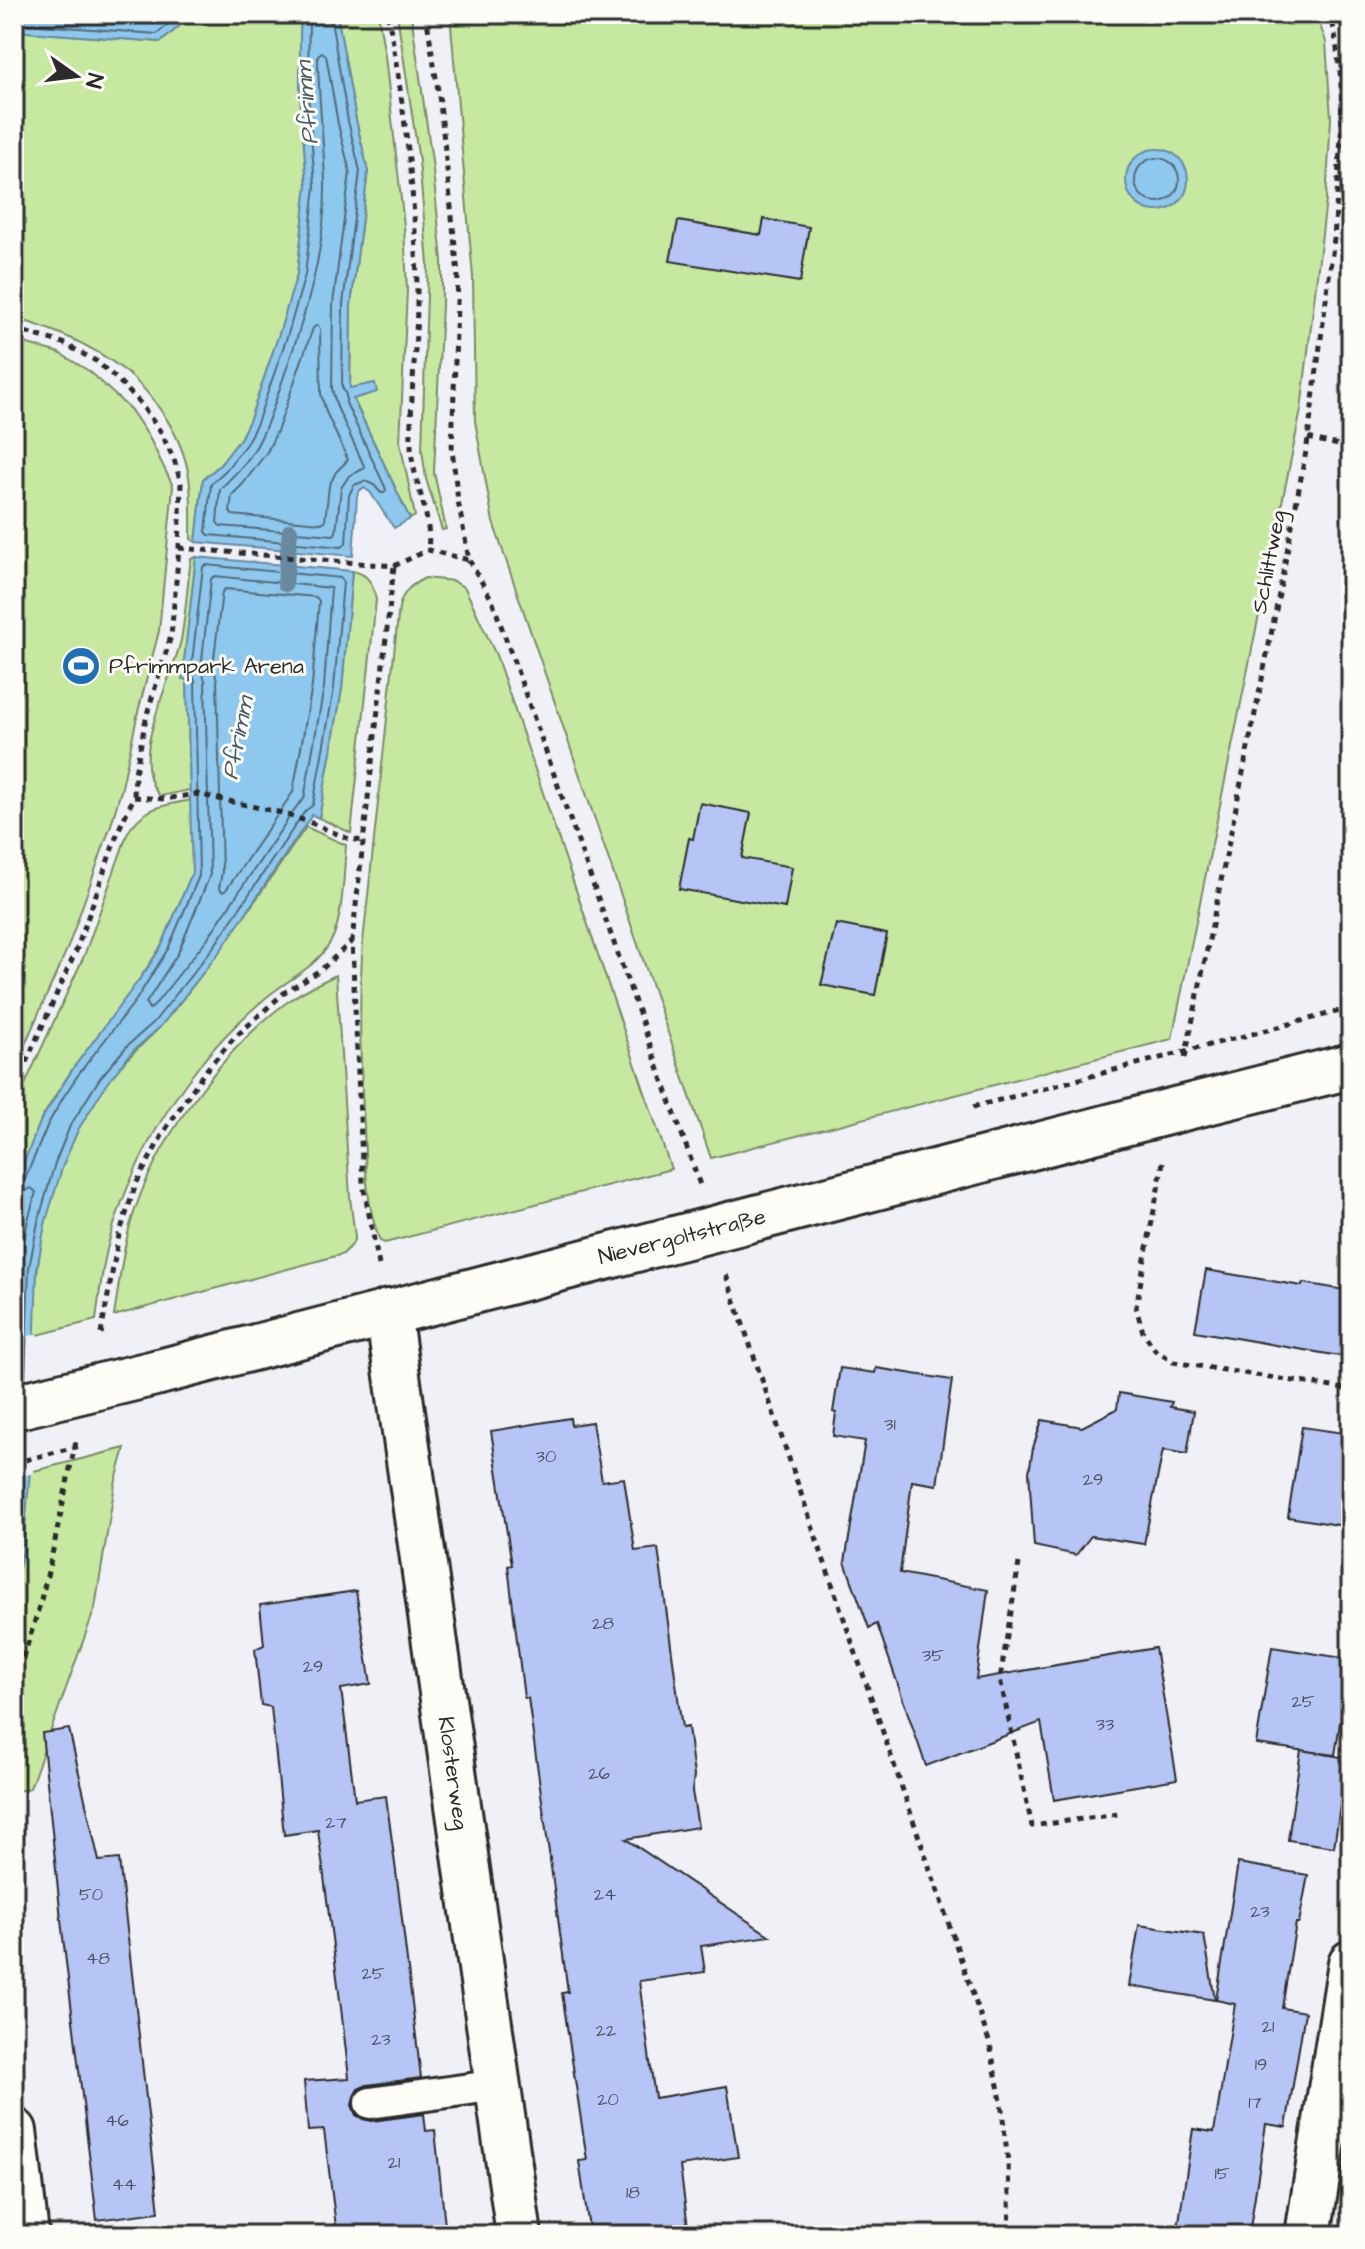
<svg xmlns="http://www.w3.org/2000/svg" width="1365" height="2249" viewBox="0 0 1365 2249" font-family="'Architects Daughter',sans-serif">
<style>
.built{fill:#dee4f7}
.green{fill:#c7e8a1;stroke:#798a66;stroke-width:2}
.water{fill:#8fc8ee;stroke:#6789a0;stroke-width:2}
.pier{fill:#eff1f7}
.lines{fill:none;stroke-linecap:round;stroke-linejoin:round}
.shore{stroke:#536a79;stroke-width:2}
.stream{stroke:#6789a0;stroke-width:16}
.building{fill:#b6c5f6;stroke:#2b2b2b;stroke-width:2}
.service-casing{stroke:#2b2b2b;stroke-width:36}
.minor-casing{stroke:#2b2b2b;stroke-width:50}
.tertiary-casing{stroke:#2b2b2b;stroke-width:50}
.path{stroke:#2b2b2b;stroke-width:5;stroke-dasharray:6 6;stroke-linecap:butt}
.service{stroke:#fdfcf7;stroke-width:30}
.minor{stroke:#fdfcf7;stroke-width:44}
.tertiary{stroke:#fdfcf7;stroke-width:44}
.tertiary-bridge-casing{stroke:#2b2b2b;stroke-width:50;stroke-linecap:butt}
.path-bridge{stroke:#2b2b2b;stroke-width:5;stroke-dasharray:6 6;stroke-linecap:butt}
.tertiary-bridge{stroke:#fdfcf7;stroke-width:44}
.labels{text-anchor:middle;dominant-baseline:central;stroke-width:6;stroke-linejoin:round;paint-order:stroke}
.number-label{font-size:18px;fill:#4e525e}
.street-label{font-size:22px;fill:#2b2b2b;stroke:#fdfcf7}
.poi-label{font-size:22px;fill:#2b2b2b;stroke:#fdfcf7;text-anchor:start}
.water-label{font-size:24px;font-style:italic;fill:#495a66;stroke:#fdfcf7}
</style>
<rect width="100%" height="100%" fill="#eff1f7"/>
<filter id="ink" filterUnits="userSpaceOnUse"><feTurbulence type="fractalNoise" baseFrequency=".0125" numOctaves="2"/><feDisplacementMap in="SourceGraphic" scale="16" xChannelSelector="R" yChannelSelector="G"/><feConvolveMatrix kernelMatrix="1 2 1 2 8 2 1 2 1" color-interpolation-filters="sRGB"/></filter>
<g filter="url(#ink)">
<polygon class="built" points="1350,328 1351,328 1351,396 1336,393"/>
<g class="green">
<path d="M189 14H301L300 35V93L307 185 297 274 280 331 250 419 240 439 220 465 203 479 196 542 191 539C191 519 192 496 189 477 183 436 153 392 121 368 91 345 50 328 14 318V31L161 42 185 21Z"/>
<polygon points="337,14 378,14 385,56 404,226 407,290 400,442 415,516 410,519 353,398 375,383 350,389 351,305 368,171 356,120"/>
<polygon points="397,14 411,14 432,161 442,260 442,304 434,472 446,529 442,530 426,479 422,450 428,264 419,161"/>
<polygon points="450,14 1316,14 1326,42 1331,118 1326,200 1301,410 1172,1039 711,1158 493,522 475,421 473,277"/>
<polygon points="14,340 59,353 89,371 131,410 149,437 173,486 159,631 138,712 122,787 111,825 68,947 14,1069"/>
<path d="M196 557 182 678 187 679 190 790 160 796C126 759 172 681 181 640 186 613 187 586 191 559Z"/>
<path d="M352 571C369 574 373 584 376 600L351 833 319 818 342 689Z"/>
<path d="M425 578 453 581 465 588 496 655 671 1169 385 1243 380 1241C366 1205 365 1164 364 1126 360 1064 358 1003 363 942L399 607C403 591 411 585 425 578Z"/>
<path d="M191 800 192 873 162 945 129 995 74 1067 58 1091 41 1120 14 1187V1108L84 956 128 832C145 806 162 806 191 800Z"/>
<path d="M306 827 346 845C344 871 343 920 331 941 318 966 289 979 268 996 244 1016 219 1041 200 1065 161 1113 130 1172 112 1231 103 1260 100 1290 96 1320L34 1336C33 1248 54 1153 107 1082 122 1062 141 1046 158 1029 169 1017 179 1003 189 991 231 938 268 882 306 827Z"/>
<path d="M336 975 350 1197 355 1237 352 1245 343 1254 114 1316C120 1279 123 1242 136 1207 161 1134 228 1043 293 998 306 989 321 982 336 975Z"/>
<polygon points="125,1448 115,1484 95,1608 30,1788 14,1792 14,1476"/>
</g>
<g class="water">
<polygon points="14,14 189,14 185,21 161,42 14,31"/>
<polygon points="301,14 337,14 356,120 368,171 351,305 350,388 375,383 377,392 353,399 410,519 394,528 370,492 364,488 360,490 357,496 353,556 196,542 203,479 220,465 240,439 250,419 280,331 297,274 307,185 300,93 300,35"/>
<circle cx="1157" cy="180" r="31"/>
<polygon points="196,557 352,571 342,689 319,818 312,815 221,950 160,1027 133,1051 107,1083 78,1130 63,1165 45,1224 37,1269 30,1472 23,1551 14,1590 14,1187 41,1120 74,1067 147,969 162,945 192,873 187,680 182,679"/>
</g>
<polygon class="pier" points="38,1334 34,1473 14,1478 14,1340"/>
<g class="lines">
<g class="shore">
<polyline points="27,14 154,24 166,14"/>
<polyline points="309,14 308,93 315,186 305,275 288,334 257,423 246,444 226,470 211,484 206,532 209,535 342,547 346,543 349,495 354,485 365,481 374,485 381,493 385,492 386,489 346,403 346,395 342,387 343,304 360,171 348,121 330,14"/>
<polyline points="14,23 157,34 180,14"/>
<path d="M322 52 326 55 338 124 350 172 333 304 332 389 337 407 365 468 349 476 341 488 336 532 334 535 220 526 217 522 220 489C233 476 247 463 256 447 268 426 275 402 283 379 305 316 326 251 325 183 324 141 318 98 318 55Z"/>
<circle cx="1157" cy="180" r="22"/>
<polygon points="317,325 320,329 321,394 326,412 348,460 336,472 329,486 325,521 321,523 232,515 230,511 232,495 243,484 267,452 278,429 313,328"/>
<polygon points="215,576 331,588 324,687 304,799 297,806 207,939 153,1007 149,1009 146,1003 178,953 210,875 205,680 201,669 211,579"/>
<polygon points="225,589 316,597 319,601 312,686 293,792 226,890 223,892 219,888 222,872 217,680 213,666 222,592"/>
<polyline points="14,1184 21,1183 25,1179 48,1124 64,1096 80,1072 136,1000 168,949 199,876 195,681 191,671 203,567 206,565 341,578 343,582 334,688 313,805 305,811 215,945 154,1022 127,1046 100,1078 70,1126 55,1163 38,1222 29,1268 25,1380"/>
<polyline points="14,1194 21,1193 31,1188 36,1192 28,1220 19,1267 15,1382"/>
<polyline points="14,1556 22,1472 23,1429"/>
</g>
<polyline class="stream" points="285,584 290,531"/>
</g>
<g class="building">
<polygon points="764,219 809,227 800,282 670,261 678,221 761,235"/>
<polygon points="700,803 751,813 742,858 792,867 785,908 679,889 689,838 693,839"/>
<polygon points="836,924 887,934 875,995 821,985"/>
<polygon points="1206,1270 1302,1286 1303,1283 1351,1291 1351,1358 1195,1331"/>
<polygon points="840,1368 875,1373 876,1368 952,1380 937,1485 912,1481 900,1573 988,1590 976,1679 1155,1648 1177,1779 1054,1800 1041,1722 926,1766 877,1624 869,1628 845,1562 865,1441 833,1436 836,1413 833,1412"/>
<polygon points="1119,1393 1172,1402 1170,1407 1194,1411 1187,1454 1163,1450 1144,1544 1091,1536 1076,1555 1034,1546 1029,1472 1033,1448 1042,1420 1082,1427 1117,1409"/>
<polygon points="570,1418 571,1425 592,1422 602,1481 624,1478 635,1551 658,1548 682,1728 688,1727 694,1776 692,1791 698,1827 626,1839 770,1936 701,1946 705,1972 639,1981 655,2098 727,2086 738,2157 680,2166 689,2235 590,2235 579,2161 587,2160 562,1993 568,1992 528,1698 524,1698 508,1566 512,1565 491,1431"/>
<polygon points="1302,1427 1351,1434 1351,1527 1288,1517"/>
<polygon points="356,1591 371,1684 341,1689 355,1800 386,1796 399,1894 421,2078 367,2085 358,2089 354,2096 352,2105 356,2115 363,2119 372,2121 424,2114 426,2131 435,2130 446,2235 337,2235 324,2130 308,2131 304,2081 349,2078 341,2008 318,1830 284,1835 271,1707 261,1705 255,1649 264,1645 260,1605"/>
<polygon points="1272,1647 1350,1659 1335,1755 1256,1744"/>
<polygon points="69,1729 99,1861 119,1859 159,2212 97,2220 62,1929 42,1733"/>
<polygon points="1301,1750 1347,1758 1334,1847 1288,1840"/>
<polygon points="1238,1863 1308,1875 1299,1923 1296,1923 1282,2008 1305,2012 1286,2127 1266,2124 1249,2235 1177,2235 1193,2129 1214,2132 1223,2077 1235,2004 1216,2000"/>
<polygon points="1139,1925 1204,1935 1215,2000 1129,1986"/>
</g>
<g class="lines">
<defs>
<polyline id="service" points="370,2103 498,2085"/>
<g id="minor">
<polyline points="388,1312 519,2235"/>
<polyline points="14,2131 26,2235"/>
<polyline points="1308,2235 1351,1963"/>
</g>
<polyline id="tertiary" points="159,1372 1175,1110 1351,1066"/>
</defs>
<use href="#service" class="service-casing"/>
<use href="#minor" class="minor-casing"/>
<use href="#tertiary" class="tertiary-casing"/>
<g class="path">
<path d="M388 14C404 106 417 204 417 298 417 346 410 395 411 443 411 480 433 514 428 550"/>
<polyline points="14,329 63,343 96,361 118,380 140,403 160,431 174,459 181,483 179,548 171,636 147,714 135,773 134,797 119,829 76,951 14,1089"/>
<polyline points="1308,438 1351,448"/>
<polyline points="179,548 394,566 428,550 469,560 458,501 452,449 458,274 440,103 426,14"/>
<polyline points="469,560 492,600 700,1185"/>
<polyline points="134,797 165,799 197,794 278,812 309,822 349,839 363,841"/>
<polyline points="1185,1058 1275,615 1307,446 1334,238 1342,123 1341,79 1335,34 1330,14"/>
<polyline points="973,1107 1351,1008"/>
<polyline points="1163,1162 1136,1307 1143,1332 1155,1350 1173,1362 1351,1390"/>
<polyline points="379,1265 363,1184 352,941 394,566"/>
<polyline points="726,1275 990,2044 1001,2101 1008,2162 1010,2235"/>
<polyline points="101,1334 119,1235 136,1184 165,1130 203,1074 234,1038 285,992 322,969 352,941"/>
<polyline points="1019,1563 1000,1679 1032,1826 1118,1814"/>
<path d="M14 1680C46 1604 58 1521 76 1441"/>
</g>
<use href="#service" class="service"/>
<use href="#minor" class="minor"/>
<use href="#tertiary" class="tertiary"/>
<defs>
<polyline id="tertiary-bridge" points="14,1407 159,1372"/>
</defs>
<use href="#tertiary-bridge" class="tertiary-bridge-casing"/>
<polyline class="path-bridge" points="14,1463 79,1446"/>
<use href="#tertiary-bridge" class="tertiary-bridge"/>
</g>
</g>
<defs>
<symbol id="stadium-disc" viewBox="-11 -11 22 22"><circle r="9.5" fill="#1f6fb2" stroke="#fdfcf7"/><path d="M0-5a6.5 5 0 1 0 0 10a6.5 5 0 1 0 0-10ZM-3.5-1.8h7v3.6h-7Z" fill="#fff"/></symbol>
</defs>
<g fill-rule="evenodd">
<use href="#stadium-disc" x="59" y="644" width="44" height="44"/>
</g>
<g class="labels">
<g class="number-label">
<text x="890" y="1424">31</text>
<text x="546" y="1456">30</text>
<text x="1093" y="1479">29</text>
<text x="603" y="1623">28</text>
<text x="933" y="1655">35</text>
<text x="313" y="1666">29</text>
<text x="1303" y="1701">25</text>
<text x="1105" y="1724">33</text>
<text x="599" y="1773">26</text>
<text x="336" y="1822">27</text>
<text x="91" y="1894">50</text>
<text x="605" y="1894">24</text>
<text x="1260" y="1911">23</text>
<text x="98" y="1958">48</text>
<text x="373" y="1973">25</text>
<text x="1268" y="2026">21</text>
<text x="606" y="2030">22</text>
<text x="381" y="2039">23</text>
<text x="1261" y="2064">19</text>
<text x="608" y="2099">20</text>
<text x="1255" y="2102">17</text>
<text x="117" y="2120">46</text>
<text x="394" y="2162">21</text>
<text x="1222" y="2173">15</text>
<text x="124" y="2184">44</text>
<text x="633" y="2192">18</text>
</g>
<g class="street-label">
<text transform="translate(1269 562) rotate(-79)">Schlittweg</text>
<text transform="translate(682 1237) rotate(-14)">Nievergoltstraße</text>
<text transform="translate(453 1773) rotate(82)">Klosterweg</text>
</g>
<g class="poi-label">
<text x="109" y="666">Pfrimmpark Arena</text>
</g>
<g class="water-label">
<text transform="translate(307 103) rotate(-95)">Pfrimm</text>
<text transform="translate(238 738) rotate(-79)">Pfrimm</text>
</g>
</g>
<rect width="1365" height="2249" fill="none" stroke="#fdfcf7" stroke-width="48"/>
<rect x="24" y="24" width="1317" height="2201" fill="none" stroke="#2b2b2b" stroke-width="3" filter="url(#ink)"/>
<g transform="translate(76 76) rotate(104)" stroke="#fdfcf7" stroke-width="6" paint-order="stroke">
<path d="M0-6L14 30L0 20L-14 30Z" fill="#2b2b2b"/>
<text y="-12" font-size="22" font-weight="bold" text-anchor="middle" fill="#2b2b2b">N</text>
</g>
</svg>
